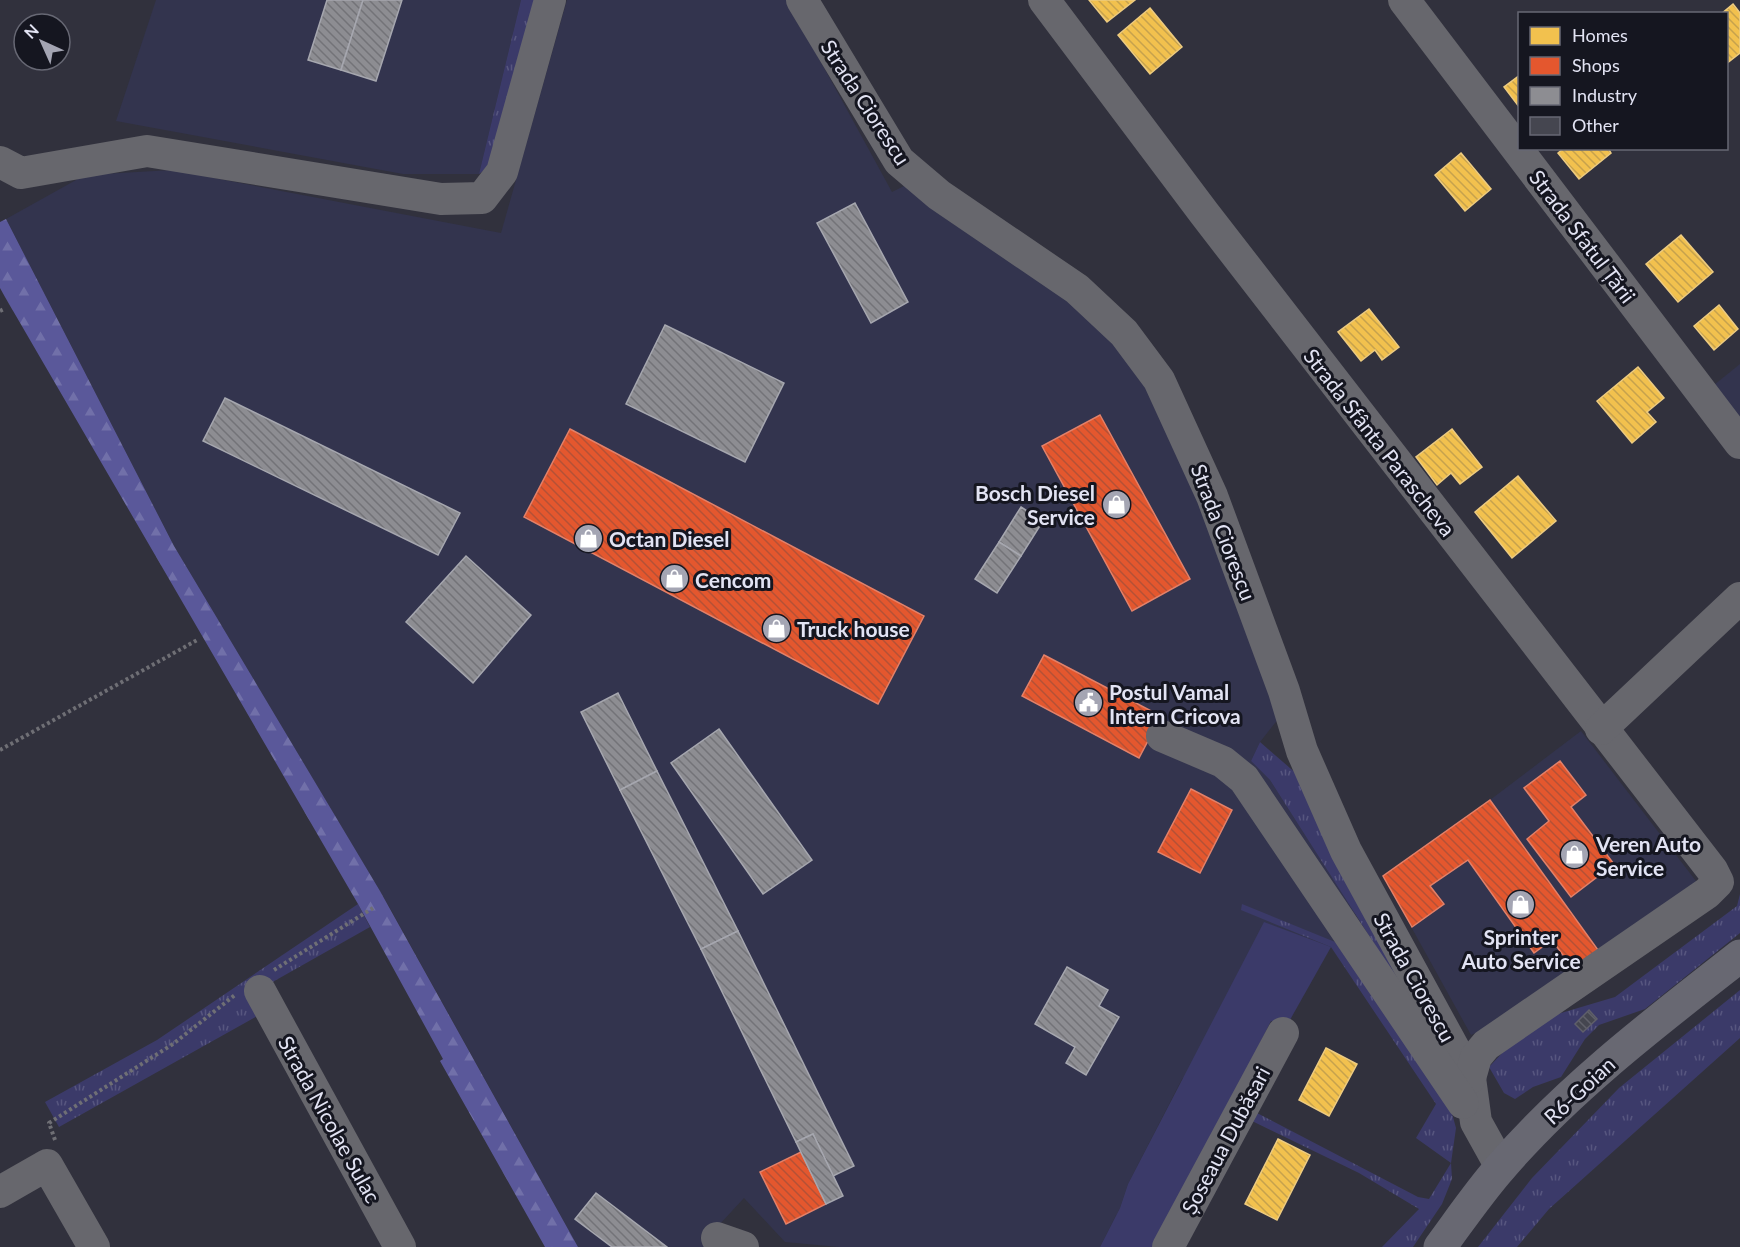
<svg xmlns="http://www.w3.org/2000/svg" width="1740" height="1247" viewBox="0 0 1740 1247" font-family="Lato,sans-serif">
<style>
.built{fill:#33344e}
.grass{fill:url(#grass-tufts)}
.forest{fill:url(#forest-firs)}
.green{fill:#3b3a69}
.homes{fill:url(#homes-back-hatch);stroke:#edcb80;stroke-width:1.5}
.shops{fill:url(#shops-back-hatch);stroke:#e38169;stroke-width:1.5}
.industry{fill:url(#industry-back-hatch);stroke:#a6a7af;stroke-width:1.5}
.building{fill:url(#building-back-hatch);stroke:#5f5f6a;stroke-width:1.5}
.lines{fill:none;stroke-linecap:round;stroke-linejoin:round}
.path{stroke:#6f6f75;stroke-width:4;stroke-dasharray:3 3;stroke-linecap:butt}
.minor{stroke:#67676d;stroke-width:32}
.major{stroke:#686872;stroke-width:33}
.labels{text-anchor:middle;dominant-baseline:central;stroke-width:6;stroke-linejoin:round;paint-order:stroke}
.street-label{font-size:21px;fill:#e2e3f3;stroke:#151620}
.poi-label{font-size:21px;font-weight:bold;fill:#e2e3f3;stroke:#151620;text-anchor:start}
</style>
<defs>
<pattern id="grass-tufts" width="24" height="20" patternUnits="userSpaceOnUse" patternTransform="scale(1.5)"><rect width="24" height="20" fill="#3b3a69"/><path d="M3 7l-1-3M5 7V3M7 7l1-3M15 17l-1-3M17 17v-4M19 17l1-3" fill="none" stroke="#57567f"/></pattern>
<pattern id="forest-firs" width="22" height="20" patternUnits="userSpaceOnUse" patternTransform="scale(1.5)"><rect width="22" height="20" fill="#5a589a"/><path d="M5 1l3.5 6h-7zM16 11l3.5 6h-7z" fill="#7170a9"/></pattern>
<pattern id="homes-back-hatch" width="6" height="6" patternUnits="userSpaceOnUse" patternTransform="scale(1.5)"><rect width="6" height="6" fill="#f2c14e"/><path d="M-1 5l2 2M0 0l6 6M5-1l2 2" fill="none" stroke="#c6a24d"/></pattern>
<pattern id="shops-back-hatch" width="6" height="6" patternUnits="userSpaceOnUse" patternTransform="scale(1.5)"><rect width="6" height="6" fill="#e4572e"/><path d="M-1 5l2 2M0 0l6 6M5-1l2 2" fill="none" stroke="#b45136"/></pattern>
<pattern id="industry-back-hatch" width="6" height="6" patternUnits="userSpaceOnUse" patternTransform="scale(1.5)"><rect width="6" height="6" fill="#8d8d92"/><path d="M-1 5l2 2M0 0l6 6M5-1l2 2" fill="none" stroke="#737378"/></pattern>
<pattern id="building-back-hatch" width="6" height="6" patternUnits="userSpaceOnUse" patternTransform="scale(1.5)"><rect width="6" height="6" fill="#454650"/><path d="M-1 5l2 2M0 0l6 6M5-1l2 2" fill="none" stroke="#60616a"/></pattern>
</defs>
<rect width="100%" height="100%" fill="#31313d"/>
<g class="built">
<polygon points="156,0 521,0 479,174 403,174 116,121"/>
<polygon points="567,0 787,0 892,192 908,184 1099,321 1138,366 1201,499 1279,718 1260,742 1251,761 1270,780 1355,913 1331,947 1182,1079 1128,1184 1120,1208 1100,1247 839,1247 785,1242 744,1198 719,1225 700,1238 713,1247 578,1247 391,910 174,546 6,219 85,175 172,170 501,233"/>
<polygon points="1740,364 1740,419 1714,385"/>
<polygon points="1581,731 1699,885 1519,1013 1471,1035 1383,876 1490,800"/>
</g>
<g class="grass">
<polygon points="521,0 539,0 491,165 479,174"/>
<polygon points="1260,742 1298,775 1452,1066 1270,780 1251,761"/>
<polygon points="1740,894 1740,933 1645,1009 1599,1025 1585,1039 1561,1077 1533,1087 1515,1099 1504,1093 1489,1067 1519,1035 1551,1016 1615,997 1737,906"/>
<polygon points="358,904 370,927 248,996 259,1015 59,1127 45,1102 157,1040"/>
<polygon points="1242,904 1335,942 1357,967 1451,1110 1456,1128 1451,1163 1452,1179 1442,1204 1413,1247 1382,1247 1419,1209 1359,1173 1252,1121 1257,1113 1418,1197 1429,1199 1451,1163 1416,1138 1436,1104 1331,947 1241,910"/>
<polygon points="1740,990 1740,1038 1549,1209 1517,1247 1478,1247 1532,1178 1619,1088"/>
</g>
<polygon class="forest" points="6,219 174,546 380,891 578,1247 545,1247 440,1061 443,1059 358,904 5,297 0,288 0,222"/>
<polygon class="green" points="1264,922 1331,947 1286,1027 1271,1021 1158,1247 1100,1247 1120,1208 1128,1184"/>
<g class="homes">
<polygon points="1089,0 1135,0 1107,22"/>
<polygon points="1733,4 1740,13 1740,53 1726,64 1726,14 1721,14"/>
<polygon points="1150,8 1182,47 1150,74 1118,35"/>
<polygon points="1520,75 1520,108 1504,87"/>
<polygon points="1564,148 1608,148 1611,153 1579,179 1558,153"/>
<polygon points="1461,153 1491,189 1465,211 1435,175"/>
<polygon points="1681,235 1713,272 1678,302 1646,264"/>
<polygon points="1719,305 1738,329 1714,350 1694,326"/>
<polygon points="1369,309 1399,347 1382,360 1375,350 1361,361 1338,332"/>
<polygon points="1638,367 1664,398 1647,412 1656,422 1632,443 1597,401"/>
<polygon points="1452,429 1482,467 1460,484 1451,473 1437,485 1416,457"/>
<polygon points="1518,476 1556,521 1512,558 1475,512"/>
<polygon points="1326,1048 1357,1064 1329,1116 1299,1100"/>
<polygon points="1278,1139 1310,1155 1277,1220 1245,1204"/>
</g>
<g class="shops">
<polygon points="1100,415 1190,579 1132,611 1042,446"/>
<polygon points="570,429 924,616 878,704 524,517"/>
<polygon points="1044,655 1161,716 1139,758 1022,696"/>
<polygon points="1560,761 1586,795 1571,807 1614,864 1571,897 1527,839 1549,821 1524,788"/>
<polygon points="1191,789 1232,810 1200,873 1158,852"/>
<polygon points="1490,800 1598,950 1573,969 1552,940 1534,953 1468,860 1430,886 1444,904 1412,927 1383,876"/>
<polygon points="801,1152 826,1204 786,1224 760,1172"/>
</g>
<g class="industry">
<polygon points="327,0 363,0 341,70 308,60"/>
<polygon points="363,0 402,0 376,81 341,70"/>
<polygon points="855,203 908,302 871,323 817,223"/>
<polygon points="665,325 784,383 745,462 626,404"/>
<polygon points="225,398 460,513 438,555 203,441"/>
<polygon points="1021,507 1043,521 1021,556 999,542"/>
<polygon points="999,542 1021,556 997,593 975,579"/>
<polygon points="466,556 531,615 473,683 406,622"/>
<polygon points="618,693 657,771 620,790 581,712"/>
<polygon points="719,729 812,860 763,894 671,763"/>
<polygon points="657,771 738,931 701,949 620,790"/>
<polygon points="738,931 854,1166 833,1176 813,1134 796,1142 701,949"/>
<polygon points="1067,967 1108,990 1099,1006 1119,1017 1086,1075 1066,1063 1075,1047 1035,1024"/>
<polygon points="813,1134 843,1196 826,1204 796,1142"/>
<polygon points="596,1193 667,1247 612,1247 575,1219"/>
</g>
<polygon class="building" points="1589,1010 1597,1019 1583,1032 1575,1024"/>
<g class="lines">
<g class="path">
<polyline points="0,311 4,309"/>
<polyline points="0,750 199,639"/>
<polyline points="274,970 373,908"/>
<polyline points="55,1140 49,1123 173,1044 235,995"/>
</g>
<g class="minor">
<polyline points="802,0 899,161 939,195 1077,289 1124,333 1159,380 1212,496 1284,691 1302,751 1346,851 1470,1078 1476,1122 1501,1167"/>
<polyline points="1044,0 1204,213 1712,870 1718,882 1707,893 1486,1045 1476,1057 1470,1078"/>
<polyline points="1404,0 1740,443"/>
<polyline points="0,162 21,173 147,151 441,199 482,198 502,172 550,0"/>
<polyline points="1601,729 1740,598"/>
<polyline points="1162,736 1223,762 1244,779 1463,1103"/>
<polyline points="260,991 400,1247"/>
<polyline points="0,1192 47,1165 94,1247"/>
<polyline points="717,1238 743,1247"/>
<polyline points="1168,1247 1283,1033"/>
</g>
<path class="major" d="M1440 1247C1460 1220 1479 1192 1501 1167 1570 1087 1657 1021 1740 956"/>
</g>
<defs>
<symbol id="shop-disc" viewBox="-11 -11 22 22"><circle r="9.5" fill="#a4a5b3" stroke="#151620"/><path d="M-5-2.5h2.3a2.7 3.5 0 0 1 5.4 0H5L5.5 6h-11ZM-1.5-2.5h3a1.5 2.3 0 0 0-3 0Z" fill="#fff"/></symbol>
<symbol id="civic-disc" viewBox="-11 -11 22 22"><circle r="9.5" fill="#a4a5b3" stroke="#151620"/><path d="M-.6-6.5H3V-4.5H.6V-3L4-1V1h2V6H-6V1h2V-1L-.6-3ZM-1.2 2.5V6h2.4V2.5Z" fill="#fff"/></symbol>
</defs>
<g fill-rule="evenodd">
<use href="#shop-disc" x="1100" y="488" width="33" height="33"/>
<use href="#shop-disc" x="572" y="522" width="33" height="33"/>
<use href="#shop-disc" x="658" y="562" width="33" height="33"/>
<use href="#shop-disc" x="760" y="612" width="33" height="33"/>
<use href="#civic-disc" x="1072" y="686" width="33" height="33"/>
<use href="#shop-disc" x="1558" y="838" width="33" height="33"/>
<use href="#shop-disc" x="1504" y="888" width="33" height="33"/>
</g>
<g class="labels">
<g class="street-label">
<text transform="translate(866 102) rotate(57)">Strada Ciorescu</text>
<text transform="translate(1583 236) rotate(53)">Strada Sfatul Țării</text>
<text transform="translate(1380 442) rotate(52)">Strada Sfânta Parascheva</text>
<text transform="translate(1224 532) rotate(69)">Strada Ciorescu</text>
<text transform="translate(1415 977) rotate(61)">Strada Ciorescu</text>
<text transform="translate(1579 1090) rotate(-43)">R6-Goian</text>
<text transform="translate(330 1119) rotate(61)">Strada Nicolae Sulac</text>
<text transform="translate(1225 1140) rotate(-62)">Șoseaua Dubăsari</text>
</g>
<g class="poi-label">
<text x="1095" y="492" text-anchor="end">Bosch Diesel<tspan x="1095" dy="24">Service</tspan></text>
<text x="609" y="538">Octan Diesel</text>
<text x="695" y="579">Cencom</text>
<text x="797" y="628">Truck house</text>
<text x="1109" y="691">Postul Vamal<tspan x="1109" dy="24">Intern Cricova</tspan></text>
<text x="1596" y="843">Veren Auto<tspan x="1596" dy="24">Service</tspan></text>
<text x="1521" y="936" text-anchor="middle">Sprinter<tspan x="1521" dy="24">Auto Service</tspan></text>
</g>
</g>
<rect x="1518" y="12" width="210" height="138" fill="#151620" stroke="#676874" stroke-width="1.5"/>
<rect x="1530" y="27" width="30" height="18" fill="#f2c14e" stroke="#676874" stroke-width="1.5"/>
<text x="1572" y="42" font-size="18" fill="#e2e3f3">Homes</text>
<rect x="1530" y="57" width="30" height="18" fill="#e4572e" stroke="#676874" stroke-width="1.5"/>
<text x="1572" y="72" font-size="18" fill="#e2e3f3">Shops</text>
<rect x="1530" y="87" width="30" height="18" fill="#8d8d92" stroke="#676874" stroke-width="1.5"/>
<text x="1572" y="102" font-size="18" fill="#e2e3f3">Industry</text>
<rect x="1530" y="117" width="30" height="18" fill="#454650" stroke="#676874" stroke-width="1.5"/>
<text x="1572" y="132" font-size="18" fill="#e2e3f3">Other</text>
<g transform="translate(42 42) rotate(315)"><circle r="28" fill="#151620" stroke="#676874" stroke-width="1.5"/>
<path d="M0-4.5L10 22L0 15L-10 22Z" fill="#a4a5b3"/>
<text y="-9" font-size="16" font-weight="bold" text-anchor="middle" fill="#e2e3f3">N</text>
</g>
</svg>
